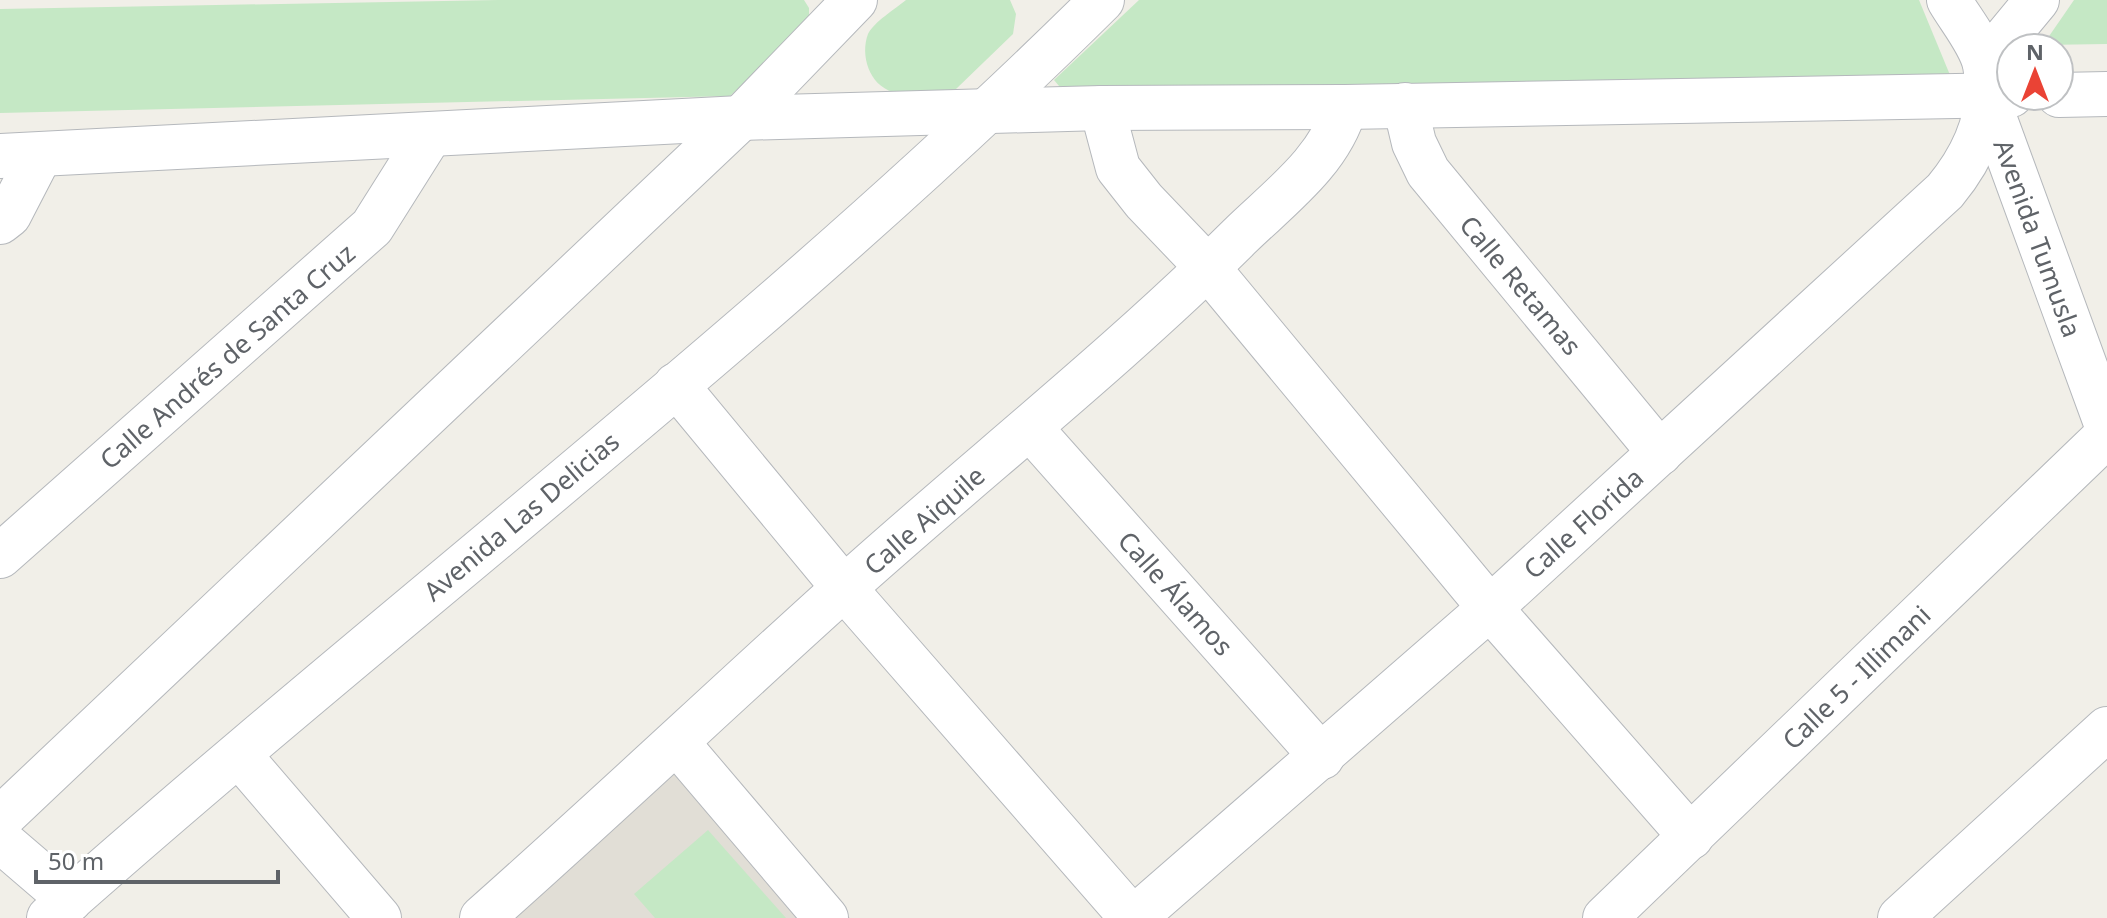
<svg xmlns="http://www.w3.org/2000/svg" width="2107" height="918" viewBox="0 0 2107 918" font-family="'Noto Sans',sans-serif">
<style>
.education{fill:#e1ded6}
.green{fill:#c5e8c5}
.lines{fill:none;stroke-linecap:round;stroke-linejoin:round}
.minor-casing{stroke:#b5b8bc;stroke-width:46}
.minor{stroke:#fff;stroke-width:44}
.labels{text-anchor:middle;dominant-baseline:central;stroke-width:6;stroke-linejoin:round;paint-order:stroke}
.street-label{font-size:26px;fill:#5f6368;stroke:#fff}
</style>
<rect width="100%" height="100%" fill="#f1efe8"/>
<polygon class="education" points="696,746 850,918 502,918"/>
<g class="green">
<polygon points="498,0 804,0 809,8 809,22 730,96 0,113 0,9"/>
<path d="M906 0H1010L1016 14 1013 34 956 89C941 94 908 97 893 92 869 85 860 55 868 34 874 22 895 9 906 0Z"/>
<polygon points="1139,0 1919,0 1950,75 1070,99 1054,80"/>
<polygon points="2074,0 2107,0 2107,44 2043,45"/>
<polygon points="708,830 786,918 655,918 634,894"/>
</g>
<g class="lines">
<defs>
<g id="minor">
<polyline points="1985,63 2037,0"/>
<polyline points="1986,95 2107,426"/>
<polyline points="2059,95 2107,94"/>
<polyline points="1405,105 1414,143 1428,172 1660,453"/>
<polyline points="1102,108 1118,168 1144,201 1208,268 1490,608 1691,837"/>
<polyline points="0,156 741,118 1102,108 1345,107 2011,95"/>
<polyline points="0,222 9,215 40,155"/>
<polyline points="676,385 844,588 1132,918"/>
<polyline points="1031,429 1322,757"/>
<polyline points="0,556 372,227 430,135"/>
<polyline points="678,744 826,918"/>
<polyline points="239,755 379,918"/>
<polyline points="0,819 741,118 855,0"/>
<polyline points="0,840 70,900"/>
<path d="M49 918C397 609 771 328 1102 0"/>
<path d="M482 918C604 810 722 698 843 589 975 470 1114 361 1240 236 1279 198 1330 161 1345 107"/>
<path d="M1134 918 1490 608 1945 191C1974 156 1994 112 1985 65 1981 44 1960 19 1949 0"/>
<polyline points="1605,918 2107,435"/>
<polyline points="1900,918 2107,729"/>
</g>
</defs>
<use href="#minor" class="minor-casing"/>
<use href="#minor" class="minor"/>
</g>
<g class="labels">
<g class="street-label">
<text transform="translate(2038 238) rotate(70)">Avenida Tumusla</text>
<text transform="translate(1521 285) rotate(50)">Calle Retamas</text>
<text transform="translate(227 356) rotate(-41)">Calle Andrés de Santa Cruz</text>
<text transform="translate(521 516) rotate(-40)">Avenida Las Delicias</text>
<text transform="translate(924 520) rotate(-41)">Calle Aiquile</text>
<text transform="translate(1583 523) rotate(-42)">Calle Florida</text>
<text transform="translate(1176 593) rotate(48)">Calle Álamos</text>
<text transform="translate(1856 677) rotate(-44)">Calle 5 - Illimani</text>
</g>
</g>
<g transform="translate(2035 72)"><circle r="38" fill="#ffffff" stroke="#bfc1c3" stroke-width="2"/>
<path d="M0-6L14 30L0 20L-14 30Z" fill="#ea4335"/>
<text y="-12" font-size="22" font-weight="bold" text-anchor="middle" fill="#5f6368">N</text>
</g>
<path d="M36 870v12h242v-12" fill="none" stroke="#5f6368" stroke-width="4"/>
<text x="48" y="870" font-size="24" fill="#5f6368" stroke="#ffffff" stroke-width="6" paint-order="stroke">50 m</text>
</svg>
